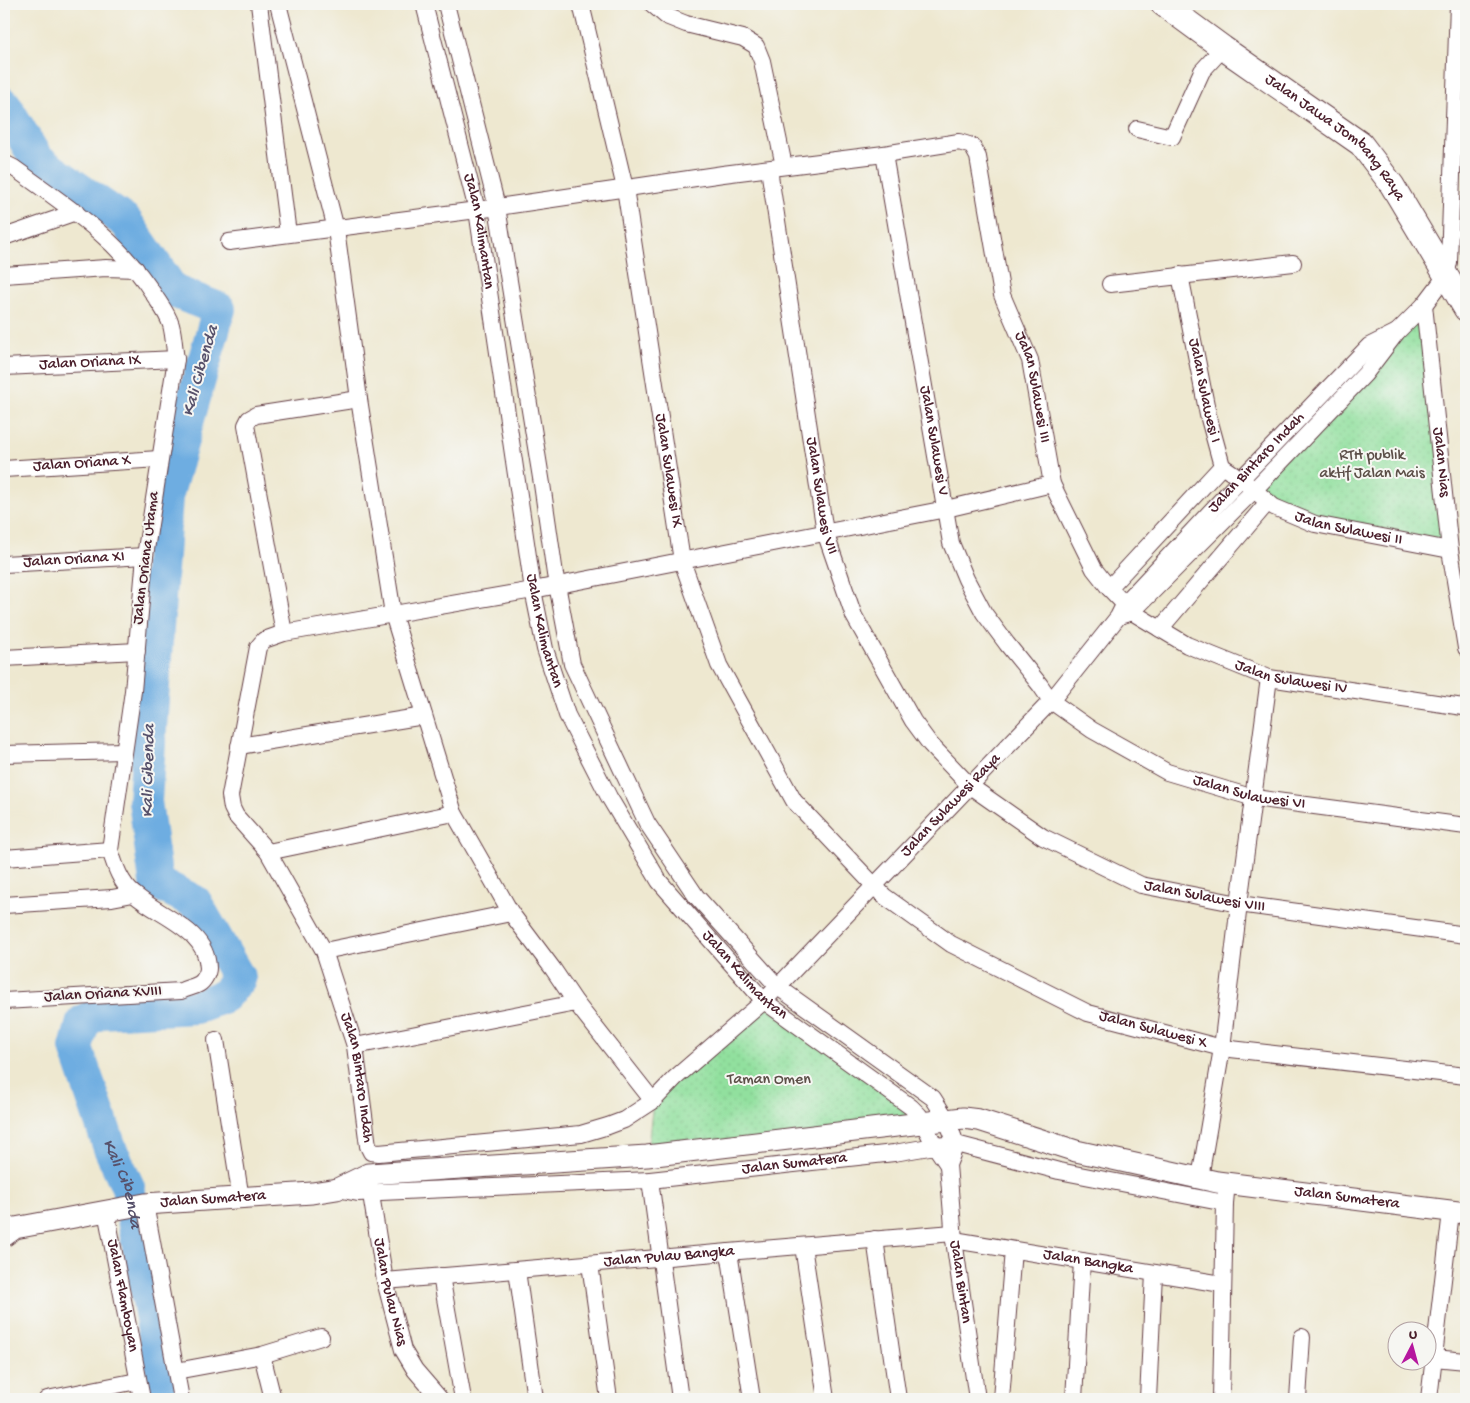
<svg xmlns="http://www.w3.org/2000/svg" width="1470" height="1403" viewBox="0 0 1470 1403" font-family="'Gochi Hand',sans-serif">
<style>
.park{fill:url(#park-dots);stroke:#6e8064}
.lines{fill:none;stroke-linecap:round;stroke-linejoin:round}
.river{stroke:#6eade1;stroke-width:34}
.minor-casing{stroke:#633d44;stroke-width:18}
.tertiary-casing{stroke:#633d44;stroke-width:23}
.secondary-casing{stroke:#633d44;stroke-width:26}
.minor{stroke:#fff;stroke-width:16}
.tertiary{stroke:#fff;stroke-width:21}
.secondary{stroke:#fff;stroke-width:24}
.labels{text-anchor:middle;dominant-baseline:central;stroke-width:4;stroke-linejoin:round;paint-order:stroke}
.street-label{font-size:16px;fill:#4a1f2b;stroke:#f6f6f2}
.park-label{font-size:16px;fill:#5c4f48;stroke:#f6f6f2}
.water-label{font-size:18px;font-style:italic;fill:#57516b;stroke:#f6f6f2}
</style>
<defs>
<pattern id="park-dots" width="8" height="8" patternUnits="userSpaceOnUse" patternTransform="scale(1.25)"><rect width="8" height="8" fill="#91e09e"/><path d="M2 2h.1M6 6h.1" fill="none" stroke="#7fc088" stroke-width="1.8" stroke-linecap="round"/></pattern>
</defs>
<rect width="100%" height="100%" fill="#f6f6f2"/>
<filter id="ink" filterUnits="userSpaceOnUse"><feTurbulence type="fractalNoise" baseFrequency=".02" numOctaves="2"/><feDisplacementMap in="SourceGraphic" scale="10" xChannelSelector="R" yChannelSelector="G"/><feConvolveMatrix kernelMatrix="1 2 1 2 8 2 1 2 1" color-interpolation-filters="sRGB"/></filter>
<filter id="wash" filterUnits="userSpaceOnUse"><feTurbulence type="fractalNoise" baseFrequency=".0096" numOctaves="4" result="noise"/><feDisplacementMap in="SourceGraphic" scale="20" xChannelSelector="R" yChannelSelector="G"/><feGaussianBlur stdDeviation="1.12" result="paint"/><feColorMatrix in="noise" values="0 0 0 0 0 0 0 0 0 0 0 0 0 0 0 0 0 1.4 0 .05"/><feComposite in="paint" operator="in"/></filter>
<g filter="url(#wash)">
<rect width="100%" height="100%" fill="#eee8d0"/>
<g class="park">
<polygon points="1424,305 1450,550 1315,524 1254,490"/>
<polygon points="764,1001 924,1123 647,1156 653,1101"/>
</g>
<g class="lines">
<path class="river" id="s1" d="M4 104 37 160 126 222 173 291 219 309 166 497 145 801 156 882 195 902 239 979 224 996 195 1007 100 1012 83 1022 76 1048 110 1148 128 1187 156 1340 168 1399"/>
</g>
</g>
<g filter="url(#ink)">
<g class="lines">
<defs>
<g id="minor">
<polyline points="259,4 288,234"/>
<polyline points="278,4 336,229 359,399 393,614 454,813 511,913 553,969 576,1003 653,1101"/>
<path id="s2" d="M424 4 477 210 533 590 545 649 567 715 609 797 659 881 764 1001 911 1107 919 1115 935 1146 948 1165"/>
<path id="s3" d="M446 4 497 207 542 484 555 574 572 664 647 823 696 896 778 987 933 1098 947 1120 956 1144 948 1165 954 1240 977 1399"/>
<path id="s4" d="M581 4 625 188 682 561 719 665 794 801 884 896 951 944 1088 1013 1222 1048 1466 1076"/>
<polyline points="652,4 666,16 686,24 743,38 756,46 762,61 784,166"/>
<polyline points="1137,129 1172,137 1202,71 1223,48"/>
<path id="s5" d="M884 154 951 543 966 579 984 613 1007 644 1040 685 1051 701 1092 730 1167 772 1254 798 1466 826"/>
<path d="M4 163 14 168C67 206 121 241 156 298 162 307 168 315 171 325 174 336 174 348 176 359L145 556 133 691 110 850C115 866 121 884 134 894 158 916 207 929 208 968 208 973 204 981 199 984 194 987 187 988 181 991L4 1001"/>
<path id="s6" d="M769 169 825 532 854 616 913 721 930 744 970 786 1043 837 1141 885 1239 904 1466 935"/>
<polyline points="4,237 76,212"/>
<path id="s7" d="M229 242 477 210 723 174 884 154 959 142 972 146 978 157 1002 295 1030 360 1052 484 1094 569 1109 588 1132 612 1187 645 1269 678 1463 707"/>
<polyline points="4,275 106,268 136,269"/>
<path id="s8" d="M1180 275 1208 415 1222 466 1241 479 1274 507 1315 524 1450 550"/>
<polyline points="1110,284 1293,263"/>
<path id="s9" d="M1424 305 1450 550 1466 648"/>
<path id="s10" d="M4 367 176 359"/>
<path id="s11" d="M4 469 159 459"/>
<path id="s12" d="M1052 484 946 509 533 590 284 633 264 640 258 647 230 796 232 808 236 816 268 852 324 951 355 1046 368 1146 371 1152 379 1153 581 1134 608 1126 624 1120 653 1101 675 1078 764 1001 1051 701 1118 617 1125 603 1241 479 1369 346 1397 332"/>
<path id="s13" d="M4 564 145 556"/>
<polyline points="1109,588 1222,466"/>
<polyline points="1123,615 1132,612 1254,490 1365,374 1397,332 1424,305 1446,276 1449,262 1458,4"/>
<polyline points="1160,629 1268,502"/>
<polyline points="284,633 246,425 249,419 256,415 359,399"/>
<polyline points="4,658 137,651"/>
<polyline points="239,746 424,716"/>
<polyline points="4,754 124,751"/>
<polyline points="268,852 454,813"/>
<polyline points="4,858 110,850"/>
<polyline points="4,905 112,898 133,894"/>
<polyline points="324,951 511,913"/>
<polyline points="216,1040 241,1199"/>
<polyline points="355,1046 576,1003"/>
<polyline points="1200,1178 1222,1048 1239,904 1269,678"/>
<polyline points="650,1180 680,1399"/>
<path id="s14" d="M369 1182 385 1281 403 1350 415 1370 440 1399"/>
<path id="s15" d="M337 1189 358 1193 650 1180 894 1153 935 1146 956 1144 1059 1171 1225 1203 1227 1183"/>
<polyline points="145,1204 181,1399"/>
<path id="s16" d="M106 1211 142 1399"/>
<polyline points="875,1239 898,1399"/>
<path id="s17" d="M954 1240 1222 1284"/>
<polyline points="803,1246 826,1399"/>
<polyline points="729,1252 752,1399"/>
<polyline points="590,1264 609,1399"/>
<polyline points="517,1270 535,1399"/>
<polyline points="441,1276 463,1399"/>
<path id="s18" d="M385 1281 953 1233"/>
<polyline points="262,1355 273,1399"/>
<polyline points="1434,1358 1466,1361"/>
<polyline points="176,1371 262,1355 321,1337"/>
<polyline points="47,1399 137,1381"/>
<polyline points="1001,1399 1013,1250"/>
<polyline points="1074,1399 1082,1261"/>
<polyline points="1148,1399 1154,1273"/>
<polyline points="1221,1399 1225,1203"/>
<polyline points="1298,1399 1302,1337"/>
<polyline points="1429,1399 1451,1212"/>
</g>
<g id="tertiary">
<path id="s19" d="M4 1236 15 1228 145 1204 312 1193 337 1189 368 1174 647 1156 963 1118 979 1120 1076 1151 1217 1182 1466 1213"/>
</g>
<g id="secondary">
<path id="s20" d="M1163 4 1223 48 1361 144 1392 185 1466 309"/>
</g>
</defs>
<use href="#minor" class="minor-casing"/>
<use href="#tertiary" class="tertiary-casing"/>
<use href="#secondary" class="secondary-casing"/>
<use href="#minor" class="minor"/>
<use href="#tertiary" class="tertiary"/>
<use href="#secondary" class="secondary"/>
</g>
</g>
<g class="labels">
<g class="street-label">
<text stroke="none"><textPath href="#s20" startOffset="219">Jalan Jawa Jombang Raya</textPath></text>
<text stroke="none"><textPath href="#s2" startOffset="234">Jalan Kalimantan</textPath></text>
<text stroke="none"><textPath href="#s10" startOffset="86">Jalan Oriana IX</textPath></text>
<text stroke="none"><textPath href="#s7" startOffset="1001">Jalan Sulawesi III</textPath></text>
<text stroke="none"><textPath href="#s8" startOffset="118">Jalan Sulawesi I</textPath></text>
<text stroke="none"><textPath href="#s5" startOffset="291">Jalan Sulawesi V</textPath></text>
<text stroke="none"><textPath href="#s12" startOffset="2526">Jalan Bintaro Indah</textPath></text>
<text stroke="none"><textPath href="#s9" startOffset="158">Jalan Nias</textPath></text>
<text stroke="none"><textPath href="#s11" startOffset="78">Jalan Oriana X</textPath></text>
<text stroke="none"><textPath href="#s4" startOffset="475">Jalan Sulawesi IX</textPath></text>
<text stroke="none"><textPath href="#s6" startOffset="331">Jalan Sulawesi VII</textPath></text>
<text stroke="none"><textPath href="#s8" startOffset="340">Jalan Sulawesi II</textPath></text>
<text transform="translate(147 558) rotate(-83)">Jalan Oriana Utama</text>
<text stroke="none"><textPath href="#s13" startOffset="70">Jalan Oriana XI</textPath></text>
<text stroke="none"><textPath href="#s2" startOffset="639">Jalan Kalimantan</textPath></text>
<text stroke="none"><textPath href="#s7" startOffset="1426">Jalan Sulawesi IV</textPath></text>
<text stroke="none"><textPath href="#s5" startOffset="804">Jalan Sulawesi VI</textPath></text>
<text stroke="none"><textPath href="#s12" startOffset="2066">Jalan Sulawesi Raya</textPath></text>
<text stroke="none"><textPath href="#s6" startOffset="926">Jalan Sulawesi VIII</textPath></text>
<text stroke="none"><textPath href="#s2" startOffset="1044">Jalan Kalimantan</textPath></text>
<text transform="translate(103 995) rotate(-3)">Jalan Oriana XVIII</text>
<text stroke="none"><textPath href="#s4" startOffset="1266">Jalan Sulawesi X</textPath></text>
<text stroke="none"><textPath href="#s12" startOffset="1279">Jalan Bintaro Indah</textPath></text>
<text stroke="none"><textPath href="#s15" startOffset="459">Jalan Sumatera</textPath></text>
<text stroke="none"><textPath href="#s19" startOffset="1364">Jalan Sumatera</textPath></text>
<text stroke="none"><textPath href="#s19" startOffset="214">Jalan Sumatera</textPath></text>
<text stroke="none"><textPath href="#s18" startOffset="285">Jalan Pulau Bangka</textPath></text>
<text stroke="none"><textPath href="#s17" startOffset="136">Jalan Bangka</textPath></text>
<text stroke="none"><textPath href="#s3" startOffset="1441">Jalan Bintan</textPath></text>
<text stroke="none"><textPath href="#s14" startOffset="112">Jalan Pulau Nias</textPath></text>
<text stroke="none"><textPath href="#s16" startOffset="86">Jalan Flamboyan</textPath></text>
</g>
<g class="park-label">
<text x="1372" y="456">RTH publik<tspan x="1372" dy="18">aktif Jalan Mais</tspan></text>
<text x="769" y="1080">Taman Omen</text>
</g>
<g class="water-label">
<text transform="translate(201 371) rotate(-74)">Kali Cibenda</text>
<text transform="translate(149 771) rotate(-89)">Kali Cibenda</text>
<text stroke="none"><textPath href="#s1" startOffset="1360">Kali Cibenda</textPath></text>
</g>
</g>
<rect width="1470" height="1403" fill="none" stroke="#f6f6f2" stroke-width="20"/>
<g transform="translate(1412 1346) rotate(6)"><circle r="24" fill="#f6f6f2" stroke="#b1a0a2"/>
<path d="M0-4L9 19L0 12L-9 19Z" fill="#b5179e"/>
<text y="-8" font-size="14" font-weight="bold" text-anchor="middle" fill="#4a1f2b">U</text>
</g>
</svg>
